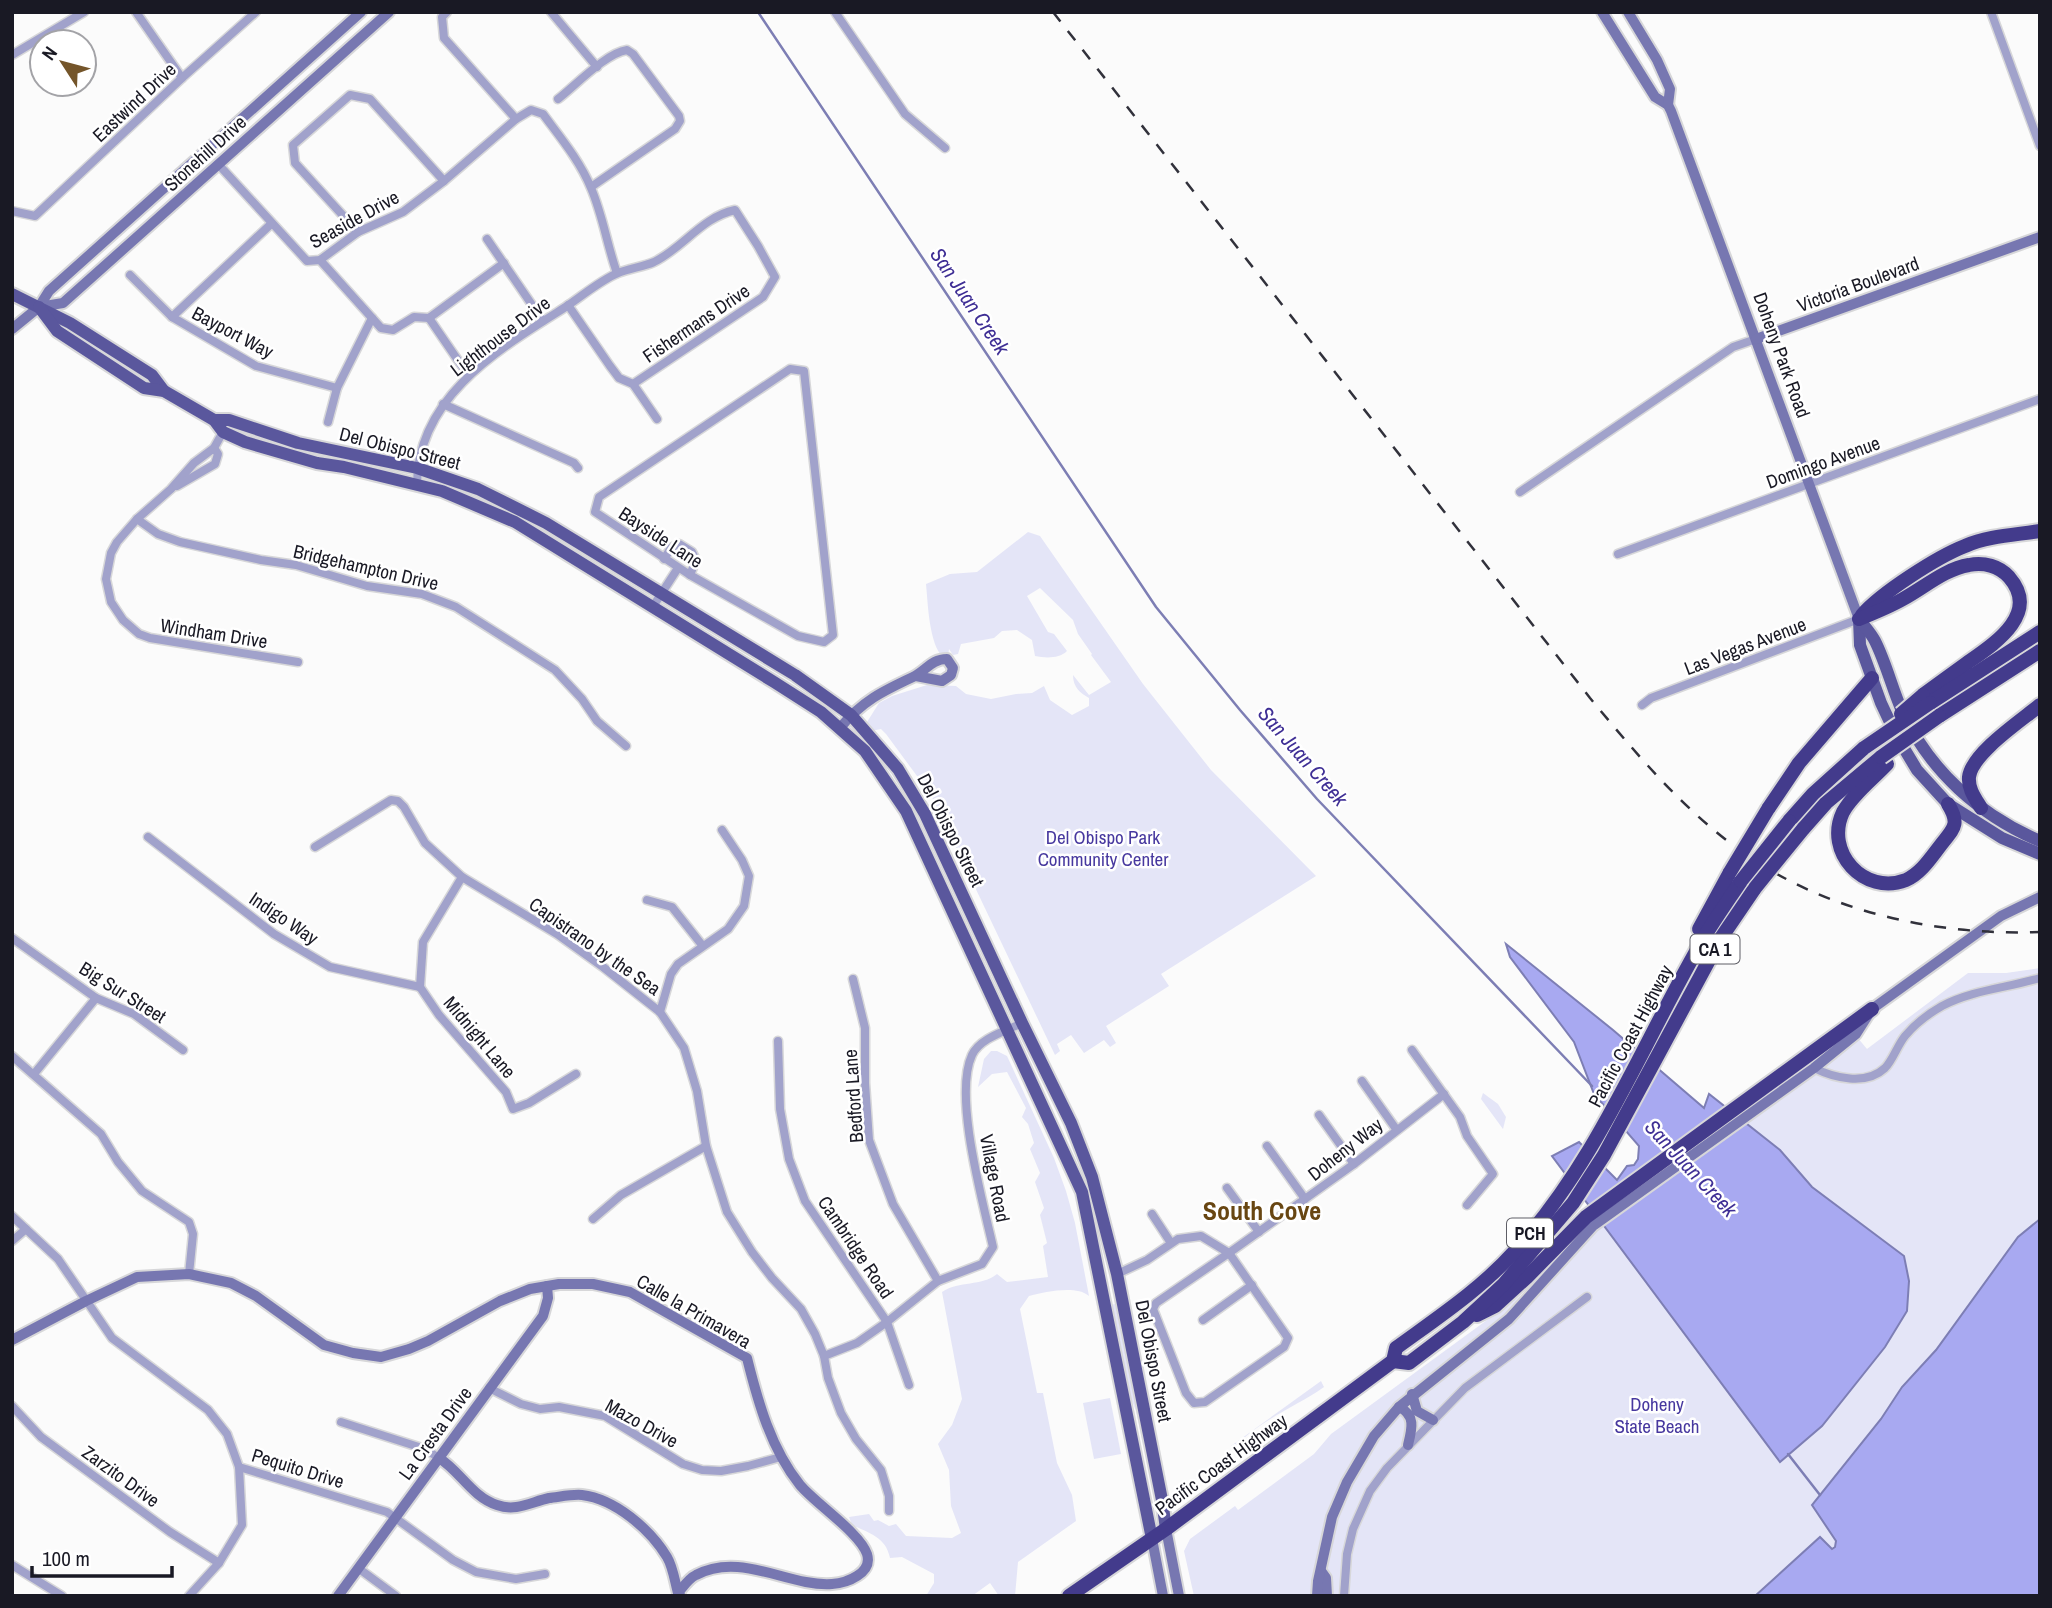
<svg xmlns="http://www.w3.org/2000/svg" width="2052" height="1608" viewBox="0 0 2052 1608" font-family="'Archivo Narrow',sans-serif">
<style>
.green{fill:#e4e5f7}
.water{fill:#a8a9f1;stroke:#7d7eb4;stroke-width:2}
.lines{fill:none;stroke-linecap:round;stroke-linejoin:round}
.stream{stroke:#7d7eb4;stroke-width:2.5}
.street-casing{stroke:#d7d7d9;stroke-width:11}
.secondary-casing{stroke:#d7d7d9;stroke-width:14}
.primary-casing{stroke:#d7d7d9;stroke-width:16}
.highway-casing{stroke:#d7d7d9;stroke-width:18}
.street{stroke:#a1a2cb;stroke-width:8}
.secondary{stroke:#7777b1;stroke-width:10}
.primary{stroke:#5a579d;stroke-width:12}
.highway{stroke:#433b8c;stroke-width:14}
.rail{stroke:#31313b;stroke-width:2.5;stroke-dasharray:12 12;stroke-linecap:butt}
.highway-bridge-casing{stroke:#d7d7d9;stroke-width:18;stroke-linecap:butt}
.highway-bridge{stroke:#433b8c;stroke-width:14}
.labels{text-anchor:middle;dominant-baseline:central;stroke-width:5;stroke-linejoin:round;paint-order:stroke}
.shield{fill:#fff;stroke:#5e5e66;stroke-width:2}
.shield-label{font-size:18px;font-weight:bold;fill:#191924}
.street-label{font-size:19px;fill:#191924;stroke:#fff}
.park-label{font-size:19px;fill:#47389f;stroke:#fff}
.water-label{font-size:21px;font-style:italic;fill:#3f2f95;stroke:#fff}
.district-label{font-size:26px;font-weight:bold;fill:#684612;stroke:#fff}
</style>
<rect width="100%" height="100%" fill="#fbfbfb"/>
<g class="green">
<path d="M1028 532 1040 536 1143 684 1211 770 1316 876 1161 974 1169 986 1106 1026 1116 1043 1110 1047 1104 1040 1084 1053 1071 1035 1057 1044 1060 1051 1055 1055 931 795 886 734 881 729 871 731 867 722 879 703 892 696 927 685 956 686 966 694 991 699 1016 694 1032 693 1044 686 1050 700 1072 715 1089 706V698C1080 693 1073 687 1073 675L1089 695 1111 682 1091 655 1092 654 1078 634 1073 620 1040 588 1027 596 1048 632 1054 634 1067 651C1059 659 1045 658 1035 656L1032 640 1017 630 1002 631 994 638 961 644 958 654 953 655 949 649 948 656 943 657C929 644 928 604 926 584L950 574 977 572Z"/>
<polygon points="2040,968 2040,1219 2018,1238 1936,1350 1902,1387 1881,1419 1812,1505 1836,1541 1835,1547 1832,1549 1820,1537 1755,1596 1194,1596 1184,1551 1190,1539 1235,1506 1238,1510 1314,1454 1331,1434 1532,1287 1588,1223 1852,1031 1867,1049 1968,973 2006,973"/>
<path d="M991 1051H997L1007 1056 1054 1158 1066 1191 1075 1223 1089 1296C1076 1285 1045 1292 1029 1296L1020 1309 1037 1393H1043L1057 1463 1072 1495 1076 1521 1018 1562 1015 1596H999L990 1583 972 1596H926L934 1583V1574L902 1557 890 1558C886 1537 869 1533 852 1525L849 1517 869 1514 874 1521 878 1520 889 1526 896 1524 906 1536 952 1538 961 1533 951 1506 949 1470 938 1444 952 1425 962 1399 942 1292C960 1280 981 1287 997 1274L1007 1282 1048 1277 1043 1246 1047 1243 1040 1215 1044 1208 1035 1182 1040 1173 1030 1149 1034 1143 1028 1124 1022 1117 1026 1108 1007 1072 992 1074 978 1087 984 1059Z"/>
<polygon points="1483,1093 1498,1104 1506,1117 1503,1129 1481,1099"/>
<polygon points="1115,1304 1156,1503 1136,1411 1127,1389 1110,1305"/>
<path d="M1321 1381 1324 1387C1296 1407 1255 1422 1233 1450L1231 1446Z"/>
<polygon points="1110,1398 1121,1454 1094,1459 1083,1403"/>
</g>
<g class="water">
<polygon points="1506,944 1613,1030 1704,1108 1709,1094 1780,1150 1812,1187 1904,1256 1909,1281 1907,1311 1885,1347 1822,1426 1780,1462 1552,1156 1579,1142 1617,1180 1627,1166 1634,1165 1638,1159 1639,1146 1594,1094 1574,1042 1510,957"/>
<polygon points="2040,1219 2040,1596 1755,1596 1820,1537 1832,1549 1835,1547 1836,1541 1812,1505 1881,1419 1902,1387 1936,1350 2018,1237"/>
</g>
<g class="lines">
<g class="stream">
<polyline points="758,12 1156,607 1240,710 1317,799 1592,1086"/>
<polyline points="1788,1454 1820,1495"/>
</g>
<defs>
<g id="street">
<polyline points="136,12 182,78"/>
<polyline points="447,12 442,17 444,38 516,119"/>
<polyline points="551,12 597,67"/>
<polyline points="835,12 905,114 945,148"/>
<polyline points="1991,12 2040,146"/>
<polyline points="12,55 84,12"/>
<path d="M558 99C576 85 606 53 627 50L633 54 679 116 680 121 675 129 591 187"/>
<path d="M218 164 307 261 320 260 358 232 403 212 444 181 516 119 531 110 543 114C560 137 580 161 591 188 603 216 607 245 617 273"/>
<polyline points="12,211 35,216 182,78 256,12"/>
<polyline points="358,232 295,163 293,145 350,95 370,99 444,181"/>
<polyline points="487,239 543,321"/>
<polyline points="320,260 381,328 393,330 414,317 429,318 504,263"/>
<polyline points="130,275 172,317 256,366 337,388"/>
<polyline points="568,305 610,366 619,378 633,384 657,419"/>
<polyline points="172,317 271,224"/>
<polyline points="429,318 468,375"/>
<polygon points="790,369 804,371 833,635 824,642 798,636 690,575 595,512 599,497"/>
<polyline points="443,404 574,463 578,468"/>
<polyline points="328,422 337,388 372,318"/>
<polyline points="224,430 214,448 194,463 171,489 137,519 117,542 111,553 106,579 111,602 123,620 139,634 150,638 298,662"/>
<path d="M417 485C417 397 499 349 564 308 581 297 599 281 618 273 630 268 643 267 654 262 683 248 702 217 735 210L758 246 775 277 763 297 633 384"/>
<polyline points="177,486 215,464 218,454 214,448"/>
<polyline points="1520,492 1733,347 1756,339"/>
<polyline points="137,519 158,534 180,542 261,560 296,565 367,586 422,594 456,607 555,670 582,699 597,721 626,746"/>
<polyline points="1618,554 2040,399"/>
<polyline points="664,559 671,548 679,544 692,552 696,560 690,575"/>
<polyline points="652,608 678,568"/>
<polyline points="1642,705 1651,698 1859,619"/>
<polyline points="148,837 274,934 330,967 420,987"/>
<polyline points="315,847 391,800 398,801 404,807 425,843 462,877 557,934 603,967 660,1012 684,1048 697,1091 706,1146 727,1212 752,1252 772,1278 801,1309 815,1334 824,1356 828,1378 841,1413 856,1439 881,1470 889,1496 889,1511"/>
<polyline points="647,900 672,907 702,945"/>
<polyline points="12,938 96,998 134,1014 183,1050"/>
<polyline points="853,979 865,1028 865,1083 869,1140 893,1204 938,1281"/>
<polyline points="420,987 439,1015 506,1092 513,1109 529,1103 576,1074"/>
<polyline points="420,987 423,942 462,877"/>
<polyline points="660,1012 671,974 678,964 728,929 744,906 749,876 742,860 722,830"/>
<polyline points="778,1041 780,1109 789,1159 805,1201 887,1322 909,1385"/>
<polyline points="1412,1050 1460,1117 1467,1136 1493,1174 1467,1205"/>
<polyline points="12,1056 101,1134 118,1162 142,1191 189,1222 193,1234 189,1274"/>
<path d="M1814 1068C1834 1078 1866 1086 1885 1068 1893 1060 1897 1046 1905 1036 1915 1024 1928 1014 1942 1006 1973 990 2007 988 2040 978"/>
<polyline points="34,1074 96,998"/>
<polyline points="1362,1081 1396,1129"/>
<polyline points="1319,1115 1354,1164"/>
<polyline points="1267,1146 1305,1199"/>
<polyline points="1227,1188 1259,1232"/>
<polyline points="1152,1214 1171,1243"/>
<polyline points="12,1216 58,1259 112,1338 208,1410 227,1434 239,1467 387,1512 453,1560 476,1572 516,1579 545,1574"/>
<polyline points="593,1219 621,1195 706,1146"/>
<polyline points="12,1241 26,1229"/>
<polygon points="1229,1253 1288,1338 1284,1347 1205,1402 1194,1403 1186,1393 1153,1309 1156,1303"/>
<polyline points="1117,1274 1147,1260 1178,1239 1201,1236 1229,1253 1354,1164 1444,1094"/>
<polyline points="1203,1320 1252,1285"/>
<path d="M824 1356 857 1343 887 1322 938 1281 982 1264 993 1247C983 1202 953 1096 972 1055 980 1038 1006 1031 1022 1023"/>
<polyline points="489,1388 521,1404 540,1409 559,1407 605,1416 683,1464 702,1470 721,1471 748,1466 781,1457"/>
<polyline points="12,1406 41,1437 170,1532 219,1563"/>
<polyline points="341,1422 425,1449 439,1458"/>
<polyline points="12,1565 62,1596"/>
<polyline points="358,1568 396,1596"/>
<polyline points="189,1596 219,1563 242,1525 239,1467"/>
<polyline points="1344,1596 1347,1554 1353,1529 1370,1491 1387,1468 1465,1388 1587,1297"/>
</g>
<g id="secondary">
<polyline points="1602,12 1655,97 1668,105 1671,111 1859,619"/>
<polyline points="1628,12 1657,60 1670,89 1668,105"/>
<polyline points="39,307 63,303 389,12"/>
<polyline points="12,329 39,307 49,291 361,12"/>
<polyline points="1756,339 2040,237"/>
<path d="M840 728C862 701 883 691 913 677 926 671 931 659 947 659L953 668 951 675 942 681 916 676"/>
<path d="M12 1340 86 1301 137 1277 189 1274 231 1283 256 1296 324 1345 353 1353 381 1357 409 1349 428 1341 500 1301 530 1289 559 1284H593L630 1292 747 1358C758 1402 771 1449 800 1485 816 1504 860 1533 867 1554 873 1573 847 1583 832 1584 788 1587 741 1551 696 1575 689 1578 683 1587 678 1593"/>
<polyline points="1412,1394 1417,1411 1433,1420"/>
<path d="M1399 1407C1416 1415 1412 1429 1408 1445"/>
<path d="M439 1458C460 1471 472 1497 497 1505 516 1512 531 1502 549 1498 559 1497 572 1494 582 1495 615 1499 650 1529 667 1557 673 1567 675 1582 678 1593L680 1595"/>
<polyline points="1166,1529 1179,1596"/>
<polyline points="1152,1539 1163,1596"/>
<polyline points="1321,1571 1326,1578 1327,1596"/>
<polyline points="338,1596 543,1316 548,1298 547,1286"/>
<polyline points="1317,1596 1318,1581 1332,1517 1347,1482 1374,1436 1399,1407 1509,1319 1593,1226 1814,1068 1856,1034 1872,1009 2001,916 2040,897"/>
</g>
<g id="primary">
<polyline points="12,294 70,323 152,375 164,391"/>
<polyline points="39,307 57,331 144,388 164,391 214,420 223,432 245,442 317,463 344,467 442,491 515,522 774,682 821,712 865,751 906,811 1082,1192 1152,1539"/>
<polyline points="214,420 229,420 298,443 417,468 478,489 546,523 795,675 851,715 898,769 925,814 1022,1023 1071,1123 1092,1177 1117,1274 1162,1500 1166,1529"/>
<polyline points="1859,619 1860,645 1881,703 1896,735 1917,770 1948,804 2002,838 2040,854"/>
<path d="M1859 619C1864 626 1871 633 1875 641 1886 663 1892 688 1902 711 1930 771 1979 815 2040 841"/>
</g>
<g id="highway">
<path d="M1862 615C1881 593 1937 557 1965 546 1988 536 2015 535 2040 531"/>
<path d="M1859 619C1874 613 1889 607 1903 599 1925 587 1945 569 1969 565 1984 562 1999 566 2009 577 2041 614 1994 644 1967 663 1952 674 1938 684 1923 695"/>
<polyline points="1930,703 2040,632"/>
<polyline points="1939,716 2040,651"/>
<path d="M1887 764C1873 779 1853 794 1843 812 1824 852 1864 896 1906 880 1921 873 1930 859 1940 846 1953 829 1961 825 1948 804"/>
<path d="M1981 808C1975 798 1968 789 1969 777 1972 753 2022 720 2040 705"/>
<polyline points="1768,809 1799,763 1872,678"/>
<polyline points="1789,821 1813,794 1864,748"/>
<polyline points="1803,829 1826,803 1881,757"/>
<polyline points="1699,929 1730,872"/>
<polyline points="1477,1315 1495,1306 1527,1277 1586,1217 1872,1009"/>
<polyline points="1393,1361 1409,1363 1463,1322 1503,1285 1573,1203 1604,1155 1721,938 1755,888"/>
<path d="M1069 1596 1166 1529 1393 1361 1396 1348C1437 1318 1481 1289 1515 1251 1600 1158 1643 1041 1706 934 1717 916 1729 899 1741 881"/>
</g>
</defs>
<use href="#street" class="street-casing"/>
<use href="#secondary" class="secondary-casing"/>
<use href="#primary" class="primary-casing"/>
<use href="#highway" class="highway-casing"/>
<use href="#street" class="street"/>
<use href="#secondary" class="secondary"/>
<use href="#primary" class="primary"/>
<use href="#highway" class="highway"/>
<path class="rail" d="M1053 12 1590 698C1634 751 1678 804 1734 846 1820 911 1934 936 2040 932"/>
<defs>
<g id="highway-bridge">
<polyline points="1901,714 1923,695"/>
<polyline points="1864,748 1930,703"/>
<polyline points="1881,757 1939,716"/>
<polyline points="1730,872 1768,809"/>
<polyline points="1741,881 1789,821"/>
<polyline points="1755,888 1803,829"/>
</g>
</defs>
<use href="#highway-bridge" class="highway-bridge-casing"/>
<use href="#highway-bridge" class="highway-bridge"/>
</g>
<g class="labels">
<g class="shield">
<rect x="1690.5" y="934.5" width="49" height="29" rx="5"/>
<rect x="1507" y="1218.5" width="46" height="29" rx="5"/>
</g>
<g class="shield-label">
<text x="1715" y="949">CA 1</text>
<text x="1530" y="1233">PCH</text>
</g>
<g class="street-label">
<text transform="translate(134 102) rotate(-43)">Eastwind Drive</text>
<text transform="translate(205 153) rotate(-42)">Stonehill Drive</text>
<text transform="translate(354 219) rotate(-29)">Seaside Drive</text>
<text transform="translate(1858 284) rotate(-20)">Victoria Boulevard</text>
<text transform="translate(696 323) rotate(-34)">Fishermans Drive</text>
<text transform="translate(233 332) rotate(28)">Bayport Way</text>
<text transform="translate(500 336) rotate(-37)">Lighthouse Drive</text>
<text transform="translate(1782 355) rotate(70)">Doheny Park Road</text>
<text transform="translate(400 448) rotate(14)">Del Obispo Street</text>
<text transform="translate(1823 462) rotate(-20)">Domingo Avenue</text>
<text transform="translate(661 537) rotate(33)">Bayside Lane</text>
<text transform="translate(366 567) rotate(13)">Bridgehampton Drive</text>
<text transform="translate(214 633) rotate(9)">Windham Drive</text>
<text transform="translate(1745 646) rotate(-21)">Las Vegas Avenue</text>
<text transform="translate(951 830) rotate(63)">Del Obispo Street</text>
<text transform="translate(284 918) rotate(34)">Indigo Way</text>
<text transform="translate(595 946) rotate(35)">Capistrano by the Sea</text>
<text transform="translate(123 992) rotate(32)">Big Sur Street</text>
<text transform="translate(1630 1036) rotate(-62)">Pacific Coast Highway</text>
<text transform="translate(480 1037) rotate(50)">Midnight Lane</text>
<text transform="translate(853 1096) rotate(-94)">Bedford Lane</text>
<text transform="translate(1345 1149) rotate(-38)">Doheny Way</text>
<text transform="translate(995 1178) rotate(79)">Village Road</text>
<text transform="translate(856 1247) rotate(56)">Cambridge Road</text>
<text transform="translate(694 1311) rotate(30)">Calle la Primavera</text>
<text transform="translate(1154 1361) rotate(79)">Del Obispo Street</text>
<text transform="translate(642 1423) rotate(29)">Mazo Drive</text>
<text transform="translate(435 1433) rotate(-54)">La Cresta Drive</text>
<text transform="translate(1221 1464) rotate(-36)">Pacific Coast Highway</text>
<text transform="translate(298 1468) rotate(17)">Pequito Drive</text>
<text transform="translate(121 1476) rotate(36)">Zarzito Drive</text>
</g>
<g class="park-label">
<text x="1103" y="837">Del Obispo Park<tspan x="1103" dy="22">Community Center</tspan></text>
<text x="1657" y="1404">Doheny<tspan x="1657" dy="22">State Beach</tspan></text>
</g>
<g class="water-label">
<text transform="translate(970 301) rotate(56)">San Juan Creek</text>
<text transform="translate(1303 756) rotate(49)">San Juan Creek</text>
<text transform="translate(1691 1168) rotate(47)">San Juan Creek</text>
</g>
<g class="district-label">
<text x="1262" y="1210">South Cove</text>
</g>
</g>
<rect width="2052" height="1608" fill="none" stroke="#191924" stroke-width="28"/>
<g transform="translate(63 63) rotate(306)"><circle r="33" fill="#ffffff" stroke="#a3a3a7" stroke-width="2"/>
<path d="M0-5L12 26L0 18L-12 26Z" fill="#74552a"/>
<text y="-10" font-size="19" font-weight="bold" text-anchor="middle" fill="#191924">N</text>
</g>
<path d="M32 1566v10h140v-10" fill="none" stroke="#191924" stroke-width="3.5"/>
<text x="42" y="1566" font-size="21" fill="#191924" stroke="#ffffff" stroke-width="5" paint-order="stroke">100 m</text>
</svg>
